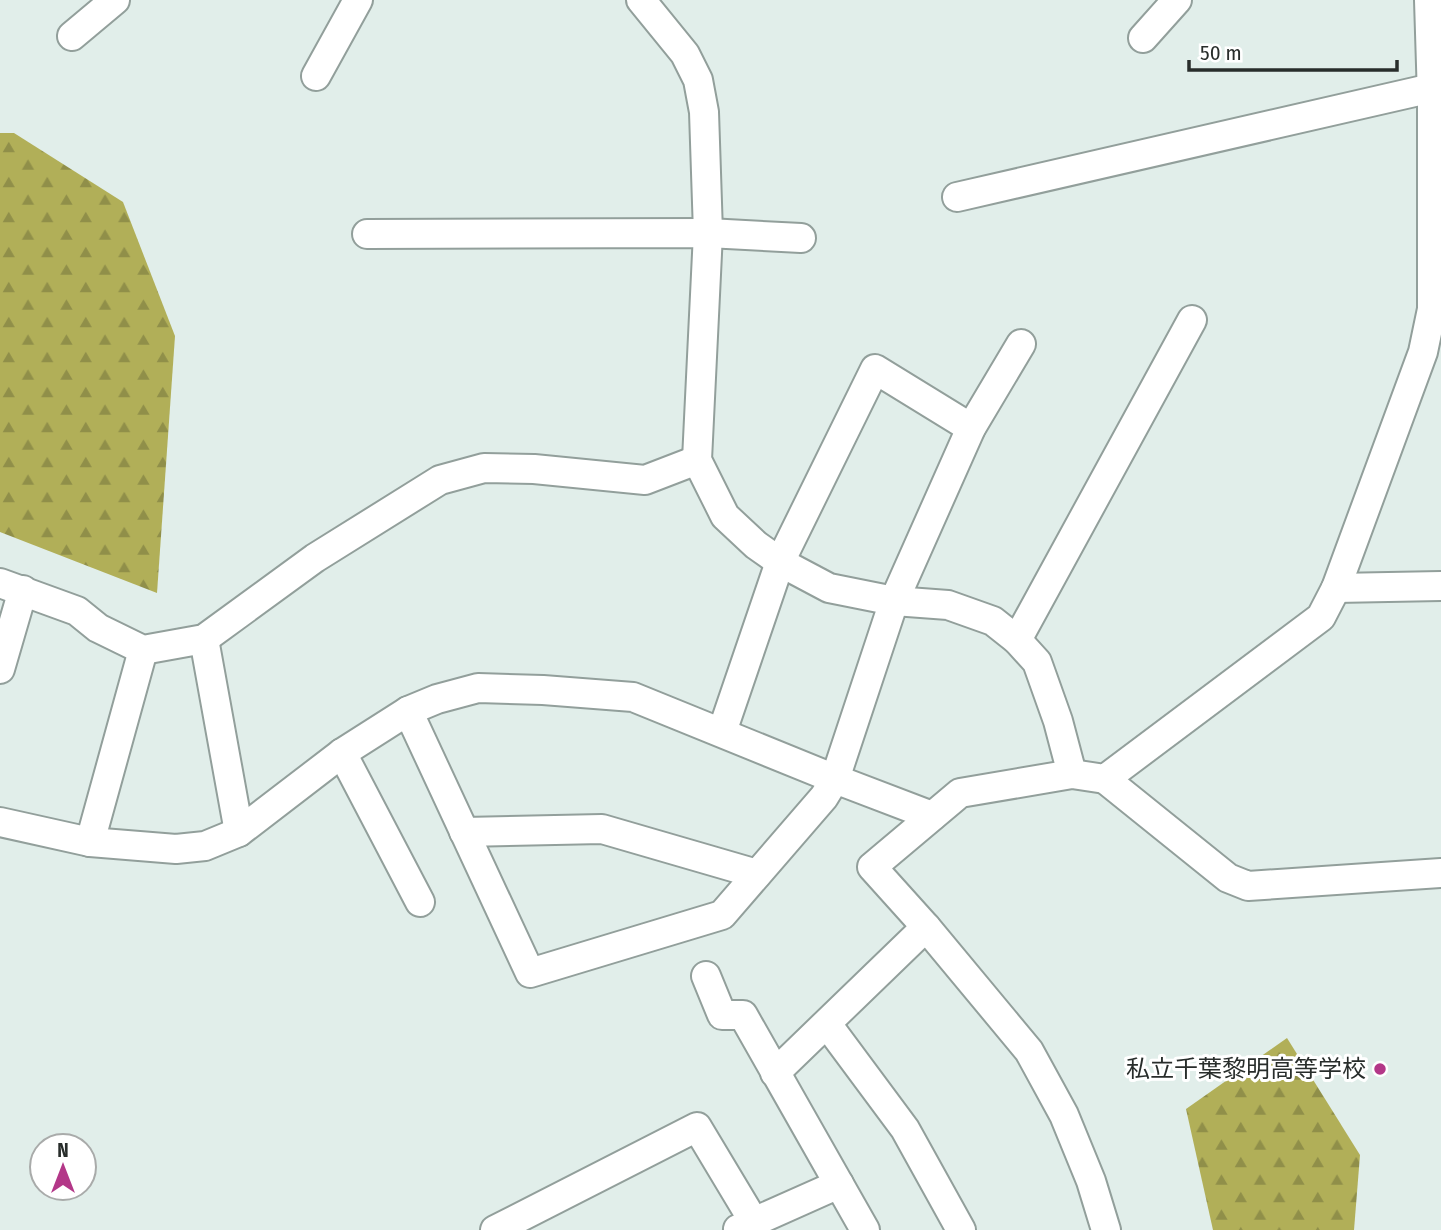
<svg xmlns="http://www.w3.org/2000/svg" width="1441" height="1230" viewBox="0 0 1441 1230" font-family="'Fira Sans Condensed','Noto Sans JP',sans-serif">
<style>
.forest{fill:url(#forest-firs)}
.lines{fill:none;stroke-linecap:round;stroke-linejoin:round}
.minor-casing{stroke:#929f9b;stroke-width:32}
.minor{stroke:#fff;stroke-width:28}
.poi-dot{fill:#b33788;stroke:#fff;stroke-width:2.5}
.labels{text-anchor:middle;dominant-baseline:central;stroke-width:6;stroke-linejoin:round;paint-order:stroke}
.poi-label{font-size:24px;fill:#282d2b;stroke:#fff;text-anchor:end}
</style>
<defs>
<pattern id="forest-firs" width="22" height="20" patternUnits="userSpaceOnUse" patternTransform="scale(1.75)"><rect width="22" height="20" fill="#b1af58"/><path d="M5 1l3.5 6h-7zM16 11l3.5 6h-7z" fill="#908f49"/></pattern>
</defs>
<rect width="100%" height="100%" fill="#e1eeea"/>
<g class="forest">
<polygon points="0,133 14,133 123,202 175,336 157,593 0,532"/>
<polygon points="1287,1038 1360,1155 1354,1230 1213,1230 1186,1109"/>
</g>
<g class="lines">
<defs>
<g id="minor">
<polyline points="641,0 685,54 698,80 704,112 708,233 697,460 725,516 756,545 780,562 829,588 894,601 948,605 993,621 1017,640 1037,662 1058,721 1072,774"/>
<polyline points="72,36 115,0"/>
<polyline points="1143,38 1177,0"/>
<polyline points="316,76 358,0"/>
<polyline points="957,197 1432,88"/>
<polyline points="367,234 708,233 801,238"/>
<polyline points="0,583 77,611 98,628 143,650 204,639 315,558 440,480 484,468 534,469 645,480 697,460"/>
<polyline points="1336,588 1441,586"/>
<polyline points="204,639 239,832"/>
<polyline points="1017,640 1192,320"/>
<polyline points="0,669 23,590"/>
<polyline points="408,711 530,973 722,915 824,797 835,779 894,601 971,428 1021,344"/>
<polyline points="722,732 780,562 875,369 971,428"/>
<polyline points="342,753 420,902"/>
<polyline points="1105,779 1228,878 1248,886 1441,873"/>
<polyline points="0,822 90,842 176,849 205,846 239,832 342,753 408,711 437,699 478,688 543,690 633,697 835,779 932,816"/>
<polyline points="464,832 602,829 757,874"/>
<polyline points="90,842 143,650"/>
<polyline points="706,976 722,1015 743,1015 865,1230"/>
<polyline points="827,1024 905,1129 961,1230"/>
<polyline points="775,1073 926,927"/>
<polyline points="738,1229 839,1184"/>
<polyline points="495,1230 697,1127 754,1222"/>
<polyline points="1106,1230 1091,1181 1064,1115 1029,1051 926,927 872,867 960,793 1072,774 1105,779 1321,617 1336,588 1423,352 1432,309 1432,98 1429,0"/>
</g>
</defs>
<use href="#minor" class="minor-casing"/>
<use href="#minor" class="minor"/>
</g>
<circle class="poi-dot" cx="1380" cy="1069" r="7"/>
<g class="labels">
<g class="poi-label">
<text x="1366" y="1069">私立千葉黎明高等学校</text>
</g>
</g>
<g transform="translate(63 1167)"><circle r="33" fill="#ffffff" stroke="#a9abaa" stroke-width="2"/>
<path d="M0-5L12 26L0 18L-12 26Z" fill="#b33788"/>
<text y="-10" font-size="19" font-weight="bold" text-anchor="middle" fill="#282d2b">N</text>
</g>
<path d="M1189 60v10h208v-10" fill="none" stroke="#282d2b" stroke-width="3.5"/>
<text x="1200" y="60" font-size="21" fill="#282d2b" stroke="#ffffff" stroke-width="5" paint-order="stroke">50 m</text>
</svg>
